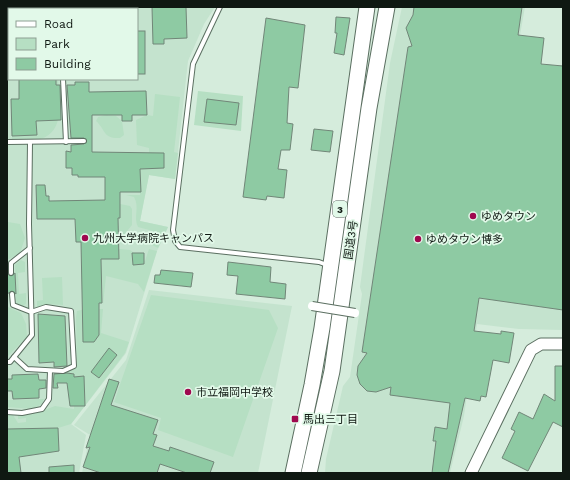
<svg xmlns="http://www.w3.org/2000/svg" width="570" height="480" viewBox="0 0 570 480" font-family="'Work Sans','Noto Sans JP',sans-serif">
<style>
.built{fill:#c4e3ce;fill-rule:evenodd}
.green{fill:#b6dfc3}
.building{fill:#8ecaa3;stroke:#718678}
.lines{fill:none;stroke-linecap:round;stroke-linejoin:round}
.lane-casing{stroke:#5b6f61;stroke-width:6}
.secondary-casing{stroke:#5b6f61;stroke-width:13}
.highway-casing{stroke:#5b6f61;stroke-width:17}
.lane{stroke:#fff;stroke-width:4}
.secondary{stroke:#fff;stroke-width:11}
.highway{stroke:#fff;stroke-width:15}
.street-bridge-casing{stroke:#5b6f61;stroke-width:10;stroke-linecap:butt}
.street-bridge{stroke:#fff;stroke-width:8}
.poi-dot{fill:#9f084f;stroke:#e2f9e9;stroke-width:1.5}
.labels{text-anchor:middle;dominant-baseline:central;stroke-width:3.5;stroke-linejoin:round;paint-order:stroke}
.shield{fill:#e2f9e9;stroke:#4e5c52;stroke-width:1}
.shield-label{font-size:10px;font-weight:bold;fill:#0f1812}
.poi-label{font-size:11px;fill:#0f1812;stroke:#e2f9e9;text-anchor:start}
.street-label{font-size:11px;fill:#0f1812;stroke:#e2f9e9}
</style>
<rect width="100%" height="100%" fill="#d5ecdc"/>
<g class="built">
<path d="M7 7H215L204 24 188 61 175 179 149 175 140 221 168 227 157 251 126 353 71 424 86 435 79 473H7ZM9 9H137V79H9Z"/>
<polygon points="402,7 525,7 520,35 511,122 563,128 563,330 519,329 477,324 464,416 450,473 325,473 326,459 343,386 350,377 362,294 360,287 390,63"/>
<polygon points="149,290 292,306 258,473 82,473 90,435 74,425 126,360"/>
</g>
<g class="green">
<path d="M56 79H58C59 99 66 132 40 139 31 141 20 139 12 139V136L37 135 36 121 56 120Z"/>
<polygon points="198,91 243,96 241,131 194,125"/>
<path d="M155 94 180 97 174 152 178 153 175 179 149 175 140 221 168 227 158 248 152 245 151 240 153 231 138 227C133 217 140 207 134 197L126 195H140V178H131L149 153V148L137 145 136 120 147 115 153 116Z"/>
<path d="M106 115 116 116 122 121 124 135 120 138C103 139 106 130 96 121L98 117Z"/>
<polygon points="120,204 130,206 132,209 132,225 119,241 118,228 113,218 120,217"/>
<polygon points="7,212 8,222 20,224 25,238 20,253 7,260"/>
<polygon points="120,249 130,250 145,261 149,249 157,251 144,292 138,284 106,276 103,305 101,250"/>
<polygon points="21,260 25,262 25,272 18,273 19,294 26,293 26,304 22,306 17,304 16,299 15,265"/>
<polygon points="62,277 63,305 48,304 37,307 37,301 43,300 42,278"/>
<polygon points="151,295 269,310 278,328 233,457 158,430 161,418 114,402"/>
<polygon points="8,307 21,313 26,324 27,337 7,357"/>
<polygon points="85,309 103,309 101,333 129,342 125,353 71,424 58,428 7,429 7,414 13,415 18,423 26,422 26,418 18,419 18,415 34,414 55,406 74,409 74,406 85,406 84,376 74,377 74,374 55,377 77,367 76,317 77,311"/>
<polygon points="44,399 42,404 32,409 7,407 7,400"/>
</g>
<g class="building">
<polygon points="152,7 186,7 187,38 164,39 164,44 153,44"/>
<polygon points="414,7 522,7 518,35 544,38 541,64 563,66 563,310 479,298 474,331 501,334 501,331 514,333 509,363 493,360 486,397 481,396 480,401 465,398 448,473 432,473 436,441 433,441 435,427 447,429 450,403 390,395 391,387 376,392 367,391 360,384 357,375 358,366 367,353 362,352 408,47 412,46 406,28 413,15"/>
<polygon points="336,17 350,18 344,55 334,53 337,33 335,33"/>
<polygon points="266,18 305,25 298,88 289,87 287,123 293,124 290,150 281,150 278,169 287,170 284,198 267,196 266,200 243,197"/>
<rect x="137" y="31" width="8" height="43"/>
<polygon points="19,79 56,79 56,85 60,85 61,120 36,121 37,135 12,136 11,99 19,99"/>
<polygon points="75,82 89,82 89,92 146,91 147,115 132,115 132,121 122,121 122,115 92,115 92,152 164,153 164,168 140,169 141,192 120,192 120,218 118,218 119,259 101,259 102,303 99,303 99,335 94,342 83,342 81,242 76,242 75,219 37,219 36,185 45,185 46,196 49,196 49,201 105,200 105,177 78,177 78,175 72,175 72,168 66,168 66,151 71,152 71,145 84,144 87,141 84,138 71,138 67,85 75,85"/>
<polygon points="207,99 239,103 236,125 204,122"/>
<polygon points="314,129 333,131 330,152 311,150"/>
<polygon points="132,253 144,253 144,264 133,265"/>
<polygon points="228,262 271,267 270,282 286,284 285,299 236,294 238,276 227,275"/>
<polygon points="161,270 193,273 191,287 154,283 155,275 160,275"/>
<polygon points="7,273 11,276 15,273 16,294 12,291 7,294"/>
<polygon points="38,314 65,316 67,366 54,367 54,362 39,363"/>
<polygon points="109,348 117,355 99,378 91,372"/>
<polygon points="555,366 563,366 563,427 553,422 528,471 502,458 515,431 511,429 519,412 533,419 544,394 555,401"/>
<polygon points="67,373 74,374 74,377 84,376 85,406 70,406 67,383 57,383 58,388 53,388 54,374"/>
<polygon points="38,374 39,380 46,380 46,388 39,389 39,398 13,399 12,391 7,391 7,379 12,379 12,375"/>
<polygon points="109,379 119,382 111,405 158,420 153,434 157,435 153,446 169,451 170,447 214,462 210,473 187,473 160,464 157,473 101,473 83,467 90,447 86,448"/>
<polygon points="58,428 59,451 19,457 21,473 7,473 7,429"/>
<polygon points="74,465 74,473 49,473 49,467"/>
</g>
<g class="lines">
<defs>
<g id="lane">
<polyline points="63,7 63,9"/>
<polyline points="220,7 193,64 173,230 175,241 180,247 319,262 327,265"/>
<polyline points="7,36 9,35"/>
<polyline points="63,79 66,142"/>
<polyline points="7,142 84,141"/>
<polyline points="11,273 11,263 30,248"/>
<polyline points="12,294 13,305 31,312 46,307 71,311 74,366 63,371 27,369 14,357"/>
<polyline points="7,362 10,362 32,335 29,224 30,142"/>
<polyline points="7,412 22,413 42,409 49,399 50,371"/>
</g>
<polyline id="secondary" points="471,473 531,350 541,344 563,344"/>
<g id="highway">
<polyline points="293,473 312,385 322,328 367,7"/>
<polyline points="309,473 332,371 369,108 387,7"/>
</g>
</defs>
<use href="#lane" class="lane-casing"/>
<use href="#secondary" class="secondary-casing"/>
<use href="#highway" class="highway-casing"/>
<use href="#lane" class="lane"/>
<use href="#secondary" class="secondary"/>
<use href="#highway" class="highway"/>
<defs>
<polyline id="street-bridge" points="312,306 355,313"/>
</defs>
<use href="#street-bridge" class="street-bridge-casing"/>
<use href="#street-bridge" class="street-bridge"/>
</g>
<g class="poi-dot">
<circle cx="473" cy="216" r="4"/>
<circle cx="85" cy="238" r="4"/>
<circle cx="418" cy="239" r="4"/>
<circle cx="188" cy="392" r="4"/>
<rect x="291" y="415" width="8" height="8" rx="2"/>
</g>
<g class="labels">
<rect class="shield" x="333" y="201" width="14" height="16" rx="3"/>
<g class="shield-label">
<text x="340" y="209">3</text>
</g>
<g class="poi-label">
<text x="481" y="216">ゆめタウン</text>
<text x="93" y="238">九州大学病院キャンパス</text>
<text x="426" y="239">ゆめタウン博多</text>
<text x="196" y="392">市立福岡中学校</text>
<text x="303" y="419">馬出三丁目</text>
</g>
<g class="street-label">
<text transform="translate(351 240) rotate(-82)">国道3号</text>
</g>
</g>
<rect width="570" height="480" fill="none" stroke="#0f1812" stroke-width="16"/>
<rect x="8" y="8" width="130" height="72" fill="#e2f9e9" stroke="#8e9f93"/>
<rect x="16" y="21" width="20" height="6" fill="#ffffff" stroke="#8e9f93"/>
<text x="44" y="28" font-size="12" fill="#0f1812">Road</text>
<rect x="16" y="38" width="20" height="12" fill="#b6dfc3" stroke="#8e9f93"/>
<text x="44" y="48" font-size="12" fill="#0f1812">Park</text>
<rect x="16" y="58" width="20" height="12" fill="#8ecaa3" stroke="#8e9f93"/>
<text x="44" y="68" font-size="12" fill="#0f1812">Building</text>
</svg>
